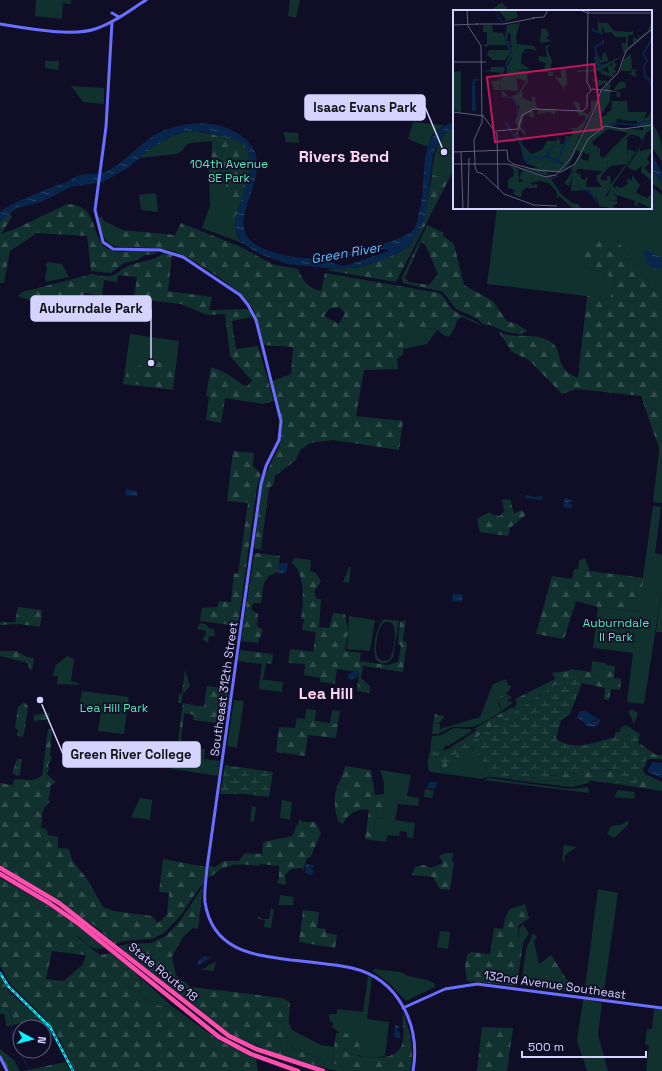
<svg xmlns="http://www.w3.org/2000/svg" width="662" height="1071" viewBox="0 0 662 1071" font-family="'Space Grotesk',sans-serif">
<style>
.green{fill:#10312e;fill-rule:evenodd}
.forest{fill:url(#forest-firs);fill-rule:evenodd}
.wetland{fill:url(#wetland-marsh)}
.water{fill:url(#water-ripples);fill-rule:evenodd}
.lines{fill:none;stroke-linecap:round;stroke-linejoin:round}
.stream{stroke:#08254b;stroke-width:1}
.secondary{stroke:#6a6fff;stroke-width:3}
.highway{stroke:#ff4ead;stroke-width:4.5}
.rail-casing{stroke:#00f3fe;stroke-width:2.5}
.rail{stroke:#100d27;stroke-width:1;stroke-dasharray:3;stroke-linecap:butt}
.labels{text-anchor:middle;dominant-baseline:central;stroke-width:3.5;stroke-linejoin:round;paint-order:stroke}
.park-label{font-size:12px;fill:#56e8bb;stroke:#100d27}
.street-label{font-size:12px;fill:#d5d3ff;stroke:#100d27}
.water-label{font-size:13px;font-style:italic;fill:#61bfff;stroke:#100d27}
.district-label{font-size:16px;font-weight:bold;fill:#ffd5f2;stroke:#100d27}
.inset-river{fill:none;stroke:#08254b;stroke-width:2}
.inset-road{fill:none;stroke:#5f5c7d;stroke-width:1}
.view{fill:#c2185b;fill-opacity:0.15;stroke:#c2185b;stroke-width:2}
.inset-edge{fill:none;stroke:#d5d3ff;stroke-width:2}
.leader{fill:none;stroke:#d5d3ff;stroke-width:1.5}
.callout-dot{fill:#d5d3ff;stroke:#100d27;stroke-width:1.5}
.callout{fill:#d5d3ff;stroke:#d5d3ff;stroke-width:1.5}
.callout-label{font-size:13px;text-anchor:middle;font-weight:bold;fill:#111}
</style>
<defs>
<pattern id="forest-firs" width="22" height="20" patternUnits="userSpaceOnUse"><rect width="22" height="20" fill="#10312e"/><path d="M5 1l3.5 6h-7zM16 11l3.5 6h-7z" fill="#324e4d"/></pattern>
<pattern id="wetland-marsh" width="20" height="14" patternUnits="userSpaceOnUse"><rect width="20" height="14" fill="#10312e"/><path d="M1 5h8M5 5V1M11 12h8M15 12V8" fill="none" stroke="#324e4d"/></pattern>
<pattern id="water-ripples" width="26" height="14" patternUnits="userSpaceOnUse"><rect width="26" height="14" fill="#08254b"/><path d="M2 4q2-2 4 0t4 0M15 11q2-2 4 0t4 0" fill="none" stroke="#2b4466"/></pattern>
</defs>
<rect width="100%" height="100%" fill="#100d27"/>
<g class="green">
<polygon points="36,0 71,0 71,4 63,3 62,19 35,16"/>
<polygon points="290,0 300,0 296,18 288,16"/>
<polygon points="502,2 509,11 492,11 491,10"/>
<polygon points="45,61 59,61 58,70 45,68"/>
<polygon points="71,86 104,88 104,104 83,102"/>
<polygon points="413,122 444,125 432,135 428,147 408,139"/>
<path d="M651 123C662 135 662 145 662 162L651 146Z"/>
<path d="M454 128V169L450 177 432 175C432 157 437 146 447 130Z"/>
<path d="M196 131 214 135 249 157 235 227 237 236 242 243 202 228 210 206 209 170 213 156 212 141 191 143 187 144 182 151 176 154 139 158C155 144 175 131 196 131Z"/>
<polygon points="283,132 298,133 299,143 286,142"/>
<polygon points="651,168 662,184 662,191 651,182"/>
<polygon points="651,186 662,195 662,289 651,289 647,279 616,239 583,266 615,279 610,299 487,284 497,208 651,208"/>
<polygon points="156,193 158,212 141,210 139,195"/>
<path d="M99 217H102L104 221 123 230V247C110 247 105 242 101 229 100 225 99 221 99 217Z"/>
<polygon points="48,262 62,264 69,277 46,282 45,277 47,267 45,265"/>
<path d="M415 327 438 329 427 344 403 349C404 338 406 333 415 327Z"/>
<polygon points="130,334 179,341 173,390 123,384"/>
<polygon points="662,425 662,503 653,502"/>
<polygon points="502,499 511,500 511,504 504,512"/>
<polygon points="653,506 661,507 655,553 662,555 662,589 644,704 627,702 633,653 593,648 598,607 638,612"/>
<polygon points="585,558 590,571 578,570 579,560"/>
<polygon points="349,567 351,567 349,583 343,582"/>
<polygon points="349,616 375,620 370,651 347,649"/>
<path d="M384 619 399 621 393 657C389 664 383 665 377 661 371 653 376 625 384 619ZM385 622H391C398 629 394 652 389 660L383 661 378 658C374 650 377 626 385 622Z"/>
<polygon points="200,623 205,624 212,630 214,628 215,636 209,636 208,643 202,639 205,636 206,631 197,629"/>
<polygon points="67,656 74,659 71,681 79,683 79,685 57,684 58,676 52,676 56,665"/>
<polygon points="592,661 605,663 607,665 599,670 598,677 593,675 591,672"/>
<polygon points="260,679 283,682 282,692 259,689"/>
<polygon points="506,679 508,685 512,686 506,694 512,697 507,701 513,702 508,707 507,697 501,696 498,703 502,711 490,719 473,727 452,727 438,734 432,734 433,723 440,724 440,729 480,717 493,684"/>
<polygon points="82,691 129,697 124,734 98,731 101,710 79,707"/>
<polygon points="234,700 244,701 237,748 227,746"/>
<polygon points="332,710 340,711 338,724 330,723"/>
<polygon points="633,710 638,713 634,724 628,711"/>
<polygon points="623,726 628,731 630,742 623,742 620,729"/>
<polygon points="454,728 470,729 472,731 448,746 445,745 444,749 430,751 432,736 441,735"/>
<polygon points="195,748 205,749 204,759 220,761 218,776 172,769 174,759 192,759"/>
<polygon points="474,750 484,763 490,777 485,777 483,779 431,772 428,770 428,762 434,762 434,766 454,763 463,755"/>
<polygon points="380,770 411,775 407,796 419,798 418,806 398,804 395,820 415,823 413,838 407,837 407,832 400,831 399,836 388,835 386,842 385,833 374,832 375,819 383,818 384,783"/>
<polygon points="488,778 570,789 588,787 589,793 484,780"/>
<polygon points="585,780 589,780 589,783 571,787 520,781"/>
<polygon points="425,789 434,791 432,798 424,797"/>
<polygon points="618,790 635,792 634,799 614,797"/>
<polygon points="140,798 152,800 150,820 131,817"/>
<polygon points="282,800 292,802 290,820 280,818"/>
<polygon points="252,806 256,807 254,822 250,821"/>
<polygon points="629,820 628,825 614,838 607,834 611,826 620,825"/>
<polygon points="564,845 577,847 565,855 564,862 562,861"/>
<polygon points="598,889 618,893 603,998 584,995"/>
<polygon points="280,895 294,897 293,905 279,905"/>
<polygon points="271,908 274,910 271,928 264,927 265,920 258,919 258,916 263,919 269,919"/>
<polygon points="523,924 529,933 523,943 518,941 519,929"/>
<path d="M84 931 105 948C92 952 86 943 76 935Z"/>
<polygon points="440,931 450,932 448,949 437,947"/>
<polygon points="533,933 537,937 534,941 539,964 551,955 555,961 539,988 521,986 526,949"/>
<polygon points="216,961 214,971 201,970"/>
<polygon points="374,969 401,972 408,976 427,980 434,983 435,987 406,1001 390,984 373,971"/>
<path d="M368 976 372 978 367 1019 389 1022 385 1056C347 1064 355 1043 332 1027L333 1023 330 1021 329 1014H337V1009L363 1012Z"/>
<polygon points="140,977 173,1007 154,1005 139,993 142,982"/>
<polygon points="583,999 602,1003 598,1035 608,1071 587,1071 577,1041"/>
<polygon points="654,1009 662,1010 662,1071 646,1071 649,1045 645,1045 647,1029 652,1029"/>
<polygon points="288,1021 292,1030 321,1045 334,1047 332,1063 356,1071 336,1071 324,1068 323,1060 287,1046"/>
</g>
<g class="forest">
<path d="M211 134C221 137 232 136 241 142 260 154 243 195 238 212L234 216 235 230 226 222 217 218 218 211 229 207C230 199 225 192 226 184L235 175 223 176 214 184H210C209 169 213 156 212 141H208Z"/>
<polygon points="432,175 450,177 396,282 325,270 361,267 397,254 409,246 424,221"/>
<path d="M67 204C99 205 90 234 105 247 119 259 147 244 157 254L145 255 137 260 124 263 111 273 91 271 87 236 37 233 10 251 4 283H0V222L9 213 12 217 1 234 15 229Z"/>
<path d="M181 223 241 247 272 264 298 269C302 280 309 289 321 291L325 273 439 293C446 297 447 305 453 310 462 317 473 318 482 326L462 317 457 320 455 327 449 337 443 335 437 329 415 327C404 335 404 342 403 354L397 359 398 369 364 370 356 416 403 421 399 450 333 440 310 443 300 450 296 460 275 476 274 484 269 488 261 550 254 548 263 480 279 446 282 431 281 415 272 381 291 374 293 347 262 345C259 333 258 320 253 309 245 292 188 254 169 250 155 247 138 248 123 247V230L175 235ZM339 307 345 313 339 324 324 316 329 309Z"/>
<path d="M427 225 444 233 443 236 454 244 464 285 493 301 507 321 515 323 527 331 526 332 520 334 506 332 490 325 483 324 476 318 456 309 443 292 403 283 402 277ZM421 242 425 244 438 274 429 285 409 282 405 278Z"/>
<path d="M616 239 647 279 651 289H662V425L660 451 641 396 577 389 562 394 529 360 512 352 499 332C517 340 535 331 551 342 565 352 552 367 578 378L587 296 610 299 615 279 583 266 587 240Z"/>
<path d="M164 253 172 255 168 291 212 297 209 310 248 309 251 312 252 317 232 321 236 349 258 346 274 401 263 404 225 398 221 423 206 420 209 397 206 396 211 367 226 373 246 387 252 381 230 356 225 314 207 315 181 304 137 299 134 297 137 277 118 275 117 282 104 280 102 296 84 293 81 310 41 304 18 296 22 292 92 274C99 275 103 278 110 276 117 275 121 269 126 267 139 261 154 261 164 253Z"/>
<polygon points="149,358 157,362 168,362 174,370 172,389 125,383 126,375 129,370 137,368 145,359"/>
<polygon points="233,451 254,453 253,466 261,474 257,487 238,626 200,621 202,608 217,607 219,601 231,602 234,573 238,574 248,503 227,501"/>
<polygon points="511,504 514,513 522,510 526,515 510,528 508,536 480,532 477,519 489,512 494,515 500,516"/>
<polygon points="256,553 280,556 278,572 269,576 264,583 261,603 253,603 251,609 258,614 257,626 263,630 258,643 241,641 254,554"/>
<path d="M296 558 311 560 310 571 315 572 321 581 314 592 317 599H321L319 627 329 628 333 613 345 614 348 632 345 651 361 653 360 661 387 665 398 662 401 646 398 643 400 622 406 620 403 640 407 643 403 672 363 666 361 678 370 686 369 693 357 691 359 672 337 669 335 684 320 682V678L304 675 305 664 288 663 290 649 313 652 316 632 302 630 304 619H301C304 603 305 573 292 563L293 559Z"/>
<polygon points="574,569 644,578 638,612 598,607 576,601 564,639 536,634 552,576 572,579"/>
<polygon points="662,589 662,632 656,632"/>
<polygon points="18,607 42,610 40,627 19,624 0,625 0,622 15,622"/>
<polygon points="240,650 273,654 272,664 266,663 263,679 260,679 259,689 262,664 238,661"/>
<polygon points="0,651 16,651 27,657 34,658 32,670 29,669 28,663 0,656"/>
<polygon points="607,665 615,666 614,678 621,679 620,690 611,689 609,700 604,699 605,688 582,683 576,671 474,739 455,748 429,754 430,751 448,749 476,731 475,728 512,707 514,709 515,706 517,704 515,699 555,679 552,673 568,671 571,669 591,672 593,675 598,677 599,670"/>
<polygon points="185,670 190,686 183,694 181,703 178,703 179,693 182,694"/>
<polygon points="207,686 230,689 228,709 218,708 216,723 193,720 194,715 184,713 181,741 178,741 183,703 204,707"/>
<polygon points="501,696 507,697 508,706 502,711 498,699"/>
<polygon points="24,702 28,706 24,734 22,738 17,735 18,730 15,728 18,707"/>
<polygon points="306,709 316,710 315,721 338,724 336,738 308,735 305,756 276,752 279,727 295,728 297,718 305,719"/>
<polygon points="435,714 444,716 444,718 438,724 433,723"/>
<path d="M48 729H52L50 755 52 758 48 765 49 768 47 774 56 782 50 786V795L48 799 50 801C38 815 44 812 41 828L47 829 48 835 58 837V848L69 849 72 860 87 879 103 907 113 911 152 916 158 923 167 915 169 893 159 892 163 859 206 867 204 881 181 915 164 933 152 939 124 941 115 944 95 926 0 867V783L13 785 14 779 33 780 42 776Z"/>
<polygon points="639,743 656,755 662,755 662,759 648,759 643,769 645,774 662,782 662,791 636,787 647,756"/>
<path d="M470 746 474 750C462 756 448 772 434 767V762H450L459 753Z"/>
<path d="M345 766 371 770 375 795 385 794 383 818 375 819 374 831 385 832 386 842 365 839 369 810C357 808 348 814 343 824L338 821C335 811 333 797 337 787 340 779 343 775 345 766Z"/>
<polygon points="617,769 616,784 585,780 520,781 500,778 519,779"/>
<path d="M300 819 303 822H315L321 833 310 858H307L303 871 302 868 291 869 285 875 286 885 277 883 279 878V866L260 864 259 866C247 864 232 863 221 869 216 872 214 876 208 877L209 866 215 867 224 861H239L245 853 262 854 263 842 292 836Z"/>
<polygon points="446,853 453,853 452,861 454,862 450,890 440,889 433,877 412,875 415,867 424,865 431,868 443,863 439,856"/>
<path d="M0 878C29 894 58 910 84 931L76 936 100 955 111 953C117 958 140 973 141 981 142 985 140 989 139 993L154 1005 173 1007 220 1041 256 1059 258 1071H75L60 1040 42 1015 11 985 0 966ZM52 951 85 955 86 956 82 965 64 981 46 979Z"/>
<polygon points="203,886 198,929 193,928 183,937 172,957 176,975 191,987 282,998 290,1002 287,1046 323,1060 324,1068 277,1054 233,1036 118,946 128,944 152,943 167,935 180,921"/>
<polygon points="525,904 529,918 518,926 518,941 523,943 517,986 467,981 465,967 467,955 471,952 490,954 494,928 503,929 505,918 510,909"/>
<polygon points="303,910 319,912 317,928 326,929 326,933 337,935 335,948 299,942"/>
<polygon points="555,961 575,993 539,988"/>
<polygon points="0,977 10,993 46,1024 49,1030 47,1032 38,1020 7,1026 4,1014 0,1014"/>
<path d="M403 1012C410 1032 415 1049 410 1071H356L332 1063 336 1033 361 1034 358 1056C373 1059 400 1061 403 1040 405 1031 401 1021 403 1012Z"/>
<polygon points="482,1027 513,1028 507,1071 477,1071"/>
<polygon points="0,1049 14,1060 20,1071 9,1071 0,1055"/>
<polygon points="648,1059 662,1061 662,1071 646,1071"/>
<polygon points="65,1062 70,1071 23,1071"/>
</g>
<g class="wetland">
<path d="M576 671 582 683 570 714 561 720 556 739C574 752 596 742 615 737V733L621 731 623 742H630L628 731 623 726 626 725 640 734 638 743 646 753 647 756 636 787 616 784V769L519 779 490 777 484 763 472 747 459 753 450 762H428L429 754 455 748 474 739Z"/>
<polygon points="47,713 50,713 49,719 34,721 34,715"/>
<polygon points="17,759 22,759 20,775 17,776 12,773"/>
<polygon points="225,765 273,772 269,797 244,794 220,794"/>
</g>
<g class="water">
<path d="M454 122V128L446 131 433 154 426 213 422 226 411 244 397 254 361 267 335 269 287 264 260 254 242 243 236 232 235 222 250 168 248 151 244 145 236 140 200 131 186 132 169 137 144 154 128 168 103 182 71 187 41 202 17 208 0 222V212L7 207C26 197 46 189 66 182 71 180 75 176 81 175 90 173 99 175 107 171 129 160 142 139 165 130 184 123 208 120 227 128 304 160 201 227 267 250 282 255 297 259 313 258 333 256 400 244 413 230 417 225 418 218 419 212 421 203 423 194 423 185 425 159 424 130 454 122ZM383 249H387L389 251 344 266 328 262 329 260Z"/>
<polygon points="651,153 662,172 662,184 651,168"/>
<path d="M646 250 661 257 662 267 655 270C649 264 643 259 644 251Z"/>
<polygon points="126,489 137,491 137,496 125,495"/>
<polygon points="526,495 534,497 542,496 543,498 542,500 525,498"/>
<polygon points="565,498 573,500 572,502 568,502 567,503 572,504 572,508 563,507"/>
<polygon points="282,563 288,563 286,573 278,574 279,565"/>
<polygon points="453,593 463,595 462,602 452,601"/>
<path d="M359 670C359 675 357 678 352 680L348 678V674Z"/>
<polygon points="580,711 586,711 598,719 584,723 577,717"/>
<polygon points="599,718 600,722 597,726 588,727 584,724 587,722 596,721"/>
<polygon points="653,762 662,763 662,778 648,772 648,769"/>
<polygon points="429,782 437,782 435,789 427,788"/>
<polygon points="306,864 314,865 314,867 310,868 314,871 312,875 305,873"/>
<polygon points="206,955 206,957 212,957 197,966 199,960"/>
<polygon points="395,1025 399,1026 399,1028 396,1030 400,1032 400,1038 394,1037"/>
</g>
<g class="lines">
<g class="stream">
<path d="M0 1008H5L9 1010C16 1026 6 1036 20 1050"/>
<polyline points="21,1051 26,1065 31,1071"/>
</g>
<g class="secondary">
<polyline points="112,13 119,17"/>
<path d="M112 22 106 127 95 210 103 242 113 249 160 250 183 257 240 295 248 305 256 320 281 421 279 440 266 466 261 484 207 868C206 880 204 891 205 902 212 950 252 955 291 960 311 962 332 964 352 968 399 979 421 1026 413 1071"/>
<path d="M0 24C25 28 72 37 95 29 114 23 130 10 146 0"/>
<polyline points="403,1008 445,989 477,984 662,1008"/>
<polyline points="0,1057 7,1071"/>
</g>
<g class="highway">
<polyline points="0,868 59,903 229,1036 256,1049 323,1071"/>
<polyline points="0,874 49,903 79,924 219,1037 251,1054 298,1071"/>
</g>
<defs>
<polyline id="rail" points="0,973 8,986 50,1027 73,1071"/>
</defs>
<use href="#rail" class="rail-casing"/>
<use href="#rail" class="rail"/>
</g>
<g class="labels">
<g class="park-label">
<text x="229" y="164">104th Avenue<tspan x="229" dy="14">SE Park</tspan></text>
<text x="616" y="623">Auburndale<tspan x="616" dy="14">II Park</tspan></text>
<text x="114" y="708">Lea Hill Park</text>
</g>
<g class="street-label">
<text transform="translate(224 689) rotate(-82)">Southeast 312th Street</text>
<text transform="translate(163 972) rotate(39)">State Route 18</text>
<text transform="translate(555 985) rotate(8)">132nd Avenue Southeast</text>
</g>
<g class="water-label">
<text transform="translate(346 253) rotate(-10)">Green River</text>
</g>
<g class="district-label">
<text x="344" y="156">Rivers Bend</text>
<text x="326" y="693">Lea Hill</text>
</g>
</g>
<g transform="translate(453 10)">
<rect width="199" height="199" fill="#100d27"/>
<path d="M30 15H39L40 21 38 34 33 37 30 35 34 34V22H30ZM66 37 61 51 62 60 105 62H100V66H95V62H63L65 81 49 80 55 86 52 87 50 86 46 71 54 63V56L59 49 58 38ZM36 40H56L57 43 52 50H40L34 45ZM170 46 147 61 124 62V60H138ZM38 57H51L52 60 46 70 47 80H41L38 71H44L49 63 31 61 38 60ZM8 61V103L0 100V62ZM159 91H174L175 102H194L190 110 183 111 154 108V102L158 101ZM199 119 153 185V189L160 184 164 187V190H157L164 191V194L159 196 164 199 146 196 143 185H150ZM174 128V151L157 154 154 151V157L149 160H134L137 142 145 141V138H147V146L151 148ZM54 154 65 159 66 172 70 171 66 168 69 161 73 163V168L79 175 84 174V178H73L69 181 68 187 63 186 60 183 62 180 55 178V170L61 165 60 159Z" fill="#10312e"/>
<path d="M45 0H63L65 7 52 12 53 9ZM145 7 146 13H155L161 21 178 22 180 20V25H175V37L180 33V27L185 29V24L186 27 195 21 198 12 199 19 171 43 168 33H173V27H162L158 22 152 23 149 15V24L145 23ZM67 13 63 26 64 34 81 36 84 42 79 39H71V42H79L69 43 68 53 77 59 62 60 61 51H58L65 39 59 41 57 24 55 22 54 31H56L59 46 51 59 57 43 52 28 54 15ZM88 19H94L96 26 93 28 99 31 87 33ZM38 22 50 23 54 35H34L38 34ZM98 35 94 38 99 51 97 60 91 59 93 53 86 51 85 46 94 47 92 36ZM142 43 149 51 150 43H153L155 51 147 53 145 57 140 55 143 51 140 47H143ZM178 44 179 58 177 60 184 59 182 62 184 67 176 64 180 61H167L171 49ZM160 52 164 54 161 59 164 62 160 64 162 66 153 73 158 74 156 80 160 81 166 72H172L173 77 162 81 167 82V87H164L163 82H157V91L147 107 154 105 165 110H171L167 107 183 111 195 107 199 100V119L193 123 189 131 187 127 178 124 158 143 150 148 175 123 155 119 139 132 141 135H138L145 136 144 141 137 142 135 145 130 142 128 149 135 151V160H149L154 157 155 150 157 153 174 151 175 139 182 142 173 154 158 156 151 162 147 169 154 171V166H157L158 174 150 185H143V193L136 180 118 181 119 166 116 176 111 173 118 164 117 161 121 164 118 159 128 143 124 140 115 156 108 152H104L112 155 116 158 108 162 112 156 107 162 93 161 95 165 101 164 98 167 54 153 70 158H85L73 153 75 151 71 150 68 136 62 123 66 118 62 112 67 97 62 89 55 86 59 87 65 83 73 71 63 68 59 71 63 62 79 61 74 64 75 72 69 80 70 88 79 92V87H82L83 96 88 100 103 99 102 105 96 102 84 104 86 100 82 99 79 100 82 107H76L77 103 71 106 68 117 72 121V127L68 120 65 121V126L71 129 68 133 78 144 89 140 94 131H104L103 121 105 129 108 130 107 134H111L113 125 117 127 120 123 119 119 114 118H124L132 110V105L126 106 120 91 127 93V101L135 104 138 101V91H143L145 87 143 97 133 112 114 154 146 94 148 81 152 80 150 79 153 76 151 73 146 76 138 69 154 71 160 67 148 64 147 59 156 63 154 55 159 56ZM164 110 184 111 185 118 190 116V120L162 118 159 115H163ZM126 159 148 161V164L144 165V171L149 177H133L135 166 131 170 128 168 127 162 126 165 122 161ZM187 138V141L197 139 199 141 194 149 197 153 191 158 199 165V171L188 162 189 156 182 161 174 157ZM62 157 97 168 108 165 98 169 108 184 119 193 125 194 128 199H121L106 186 104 189 103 181 96 173 87 171 77 173 72 168 73 163ZM179 165 187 175 183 183 194 188 199 184V199L185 192 184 196 181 195 183 191 160 184 150 194 160 175 162 179 163 176 168 178 175 174 174 169 179 170Z" fill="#10312e" fill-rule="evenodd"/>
<path d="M110 59 113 60 114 74 111 77 113 81 102 67 109 68 107 61Z" fill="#10312e"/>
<path d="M39 0 45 3 46 8 53 14 54 17V20L52 27 58 38 60 46 54 55 53 63 46 72 50 86 61 88 65 93V101L64 105 54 106 53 111 68 134 71 144 72 152 74 147 86 146V149L92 145 98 151 106 152 112 154 120 162 127 178 137 180 149 199 135 181 127 179 120 162 112 155 98 152 91 146 90 150H85L81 147V150L79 147 74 153 71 152 67 135 52 114 54 106 63 105 64 97 60 89 49 87 46 72 53 63V55L59 46 51 28 54 16 45 9 44 3Z" fill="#08254b"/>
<path class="inset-river" d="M139 18 141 21 150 23M199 29 190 44 194 51 191 56 192 67 196 69 199 77M148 59 142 37 150 33V30M20 72V101M22 101 21 70H25M156 115 159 113 185 115 191 111 196 113 198 109M93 146 108 152M93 146 101 135M101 150 106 148 112 132 115 131 114 128"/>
<path class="inset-road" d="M14 0 15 16 28 36 29 112 21 130 22 154M127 0 134 3H199M135 0 134 72 138 80M79 8 91 7 95 0M23 14H51L82 8M0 15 25 14M0 52H33M0 102 31 106M30 106 44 124 45 179M43 121 65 119 69 105 81 99 130 101 134 97V85L139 79 159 81M0 142 54 140 55 150 60 154 84 160 108 162 122 154 135 129 152 116 170 119 199 115M8 142 10 199M21 153 24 162 30 164 51 184 81 195 104 196M0 154H55L93 167 103 165 117 149 143 97 148 80 165 63 173 41 199 19M15 199 16 148"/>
<path class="view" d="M141 54 149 119 42 132 34 67Z"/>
<rect width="199" height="199" class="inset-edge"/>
</g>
<path class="leader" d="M444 152L425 107M151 363L151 309M40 700L63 754"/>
<g class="callout-dot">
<circle cx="444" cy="152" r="4"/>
<circle cx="151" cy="363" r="4"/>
<circle cx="40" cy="700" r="4"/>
</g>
<g class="callout">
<rect x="305" y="95" width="120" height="25" rx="4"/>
<rect x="31" y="296" width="120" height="25" rx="4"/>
<rect x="63" y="742" width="137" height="25" rx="4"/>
</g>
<g class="callout-label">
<text x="365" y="112">Isaac Evans Park</text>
<text x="91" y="313">Auburndale Park</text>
<text x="131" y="759">Green River College</text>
</g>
<g transform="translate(32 1039) rotate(97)"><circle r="19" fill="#100d27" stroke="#5f5c7d"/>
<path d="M0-3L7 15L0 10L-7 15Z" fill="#00f3fe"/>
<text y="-6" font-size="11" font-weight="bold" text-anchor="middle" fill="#d5d3ff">N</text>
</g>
<path d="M522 1051v6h124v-6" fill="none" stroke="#d5d3ff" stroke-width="2"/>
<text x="528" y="1051" font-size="12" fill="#d5d3ff" stroke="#100d27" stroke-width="3" paint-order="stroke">500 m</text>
</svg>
